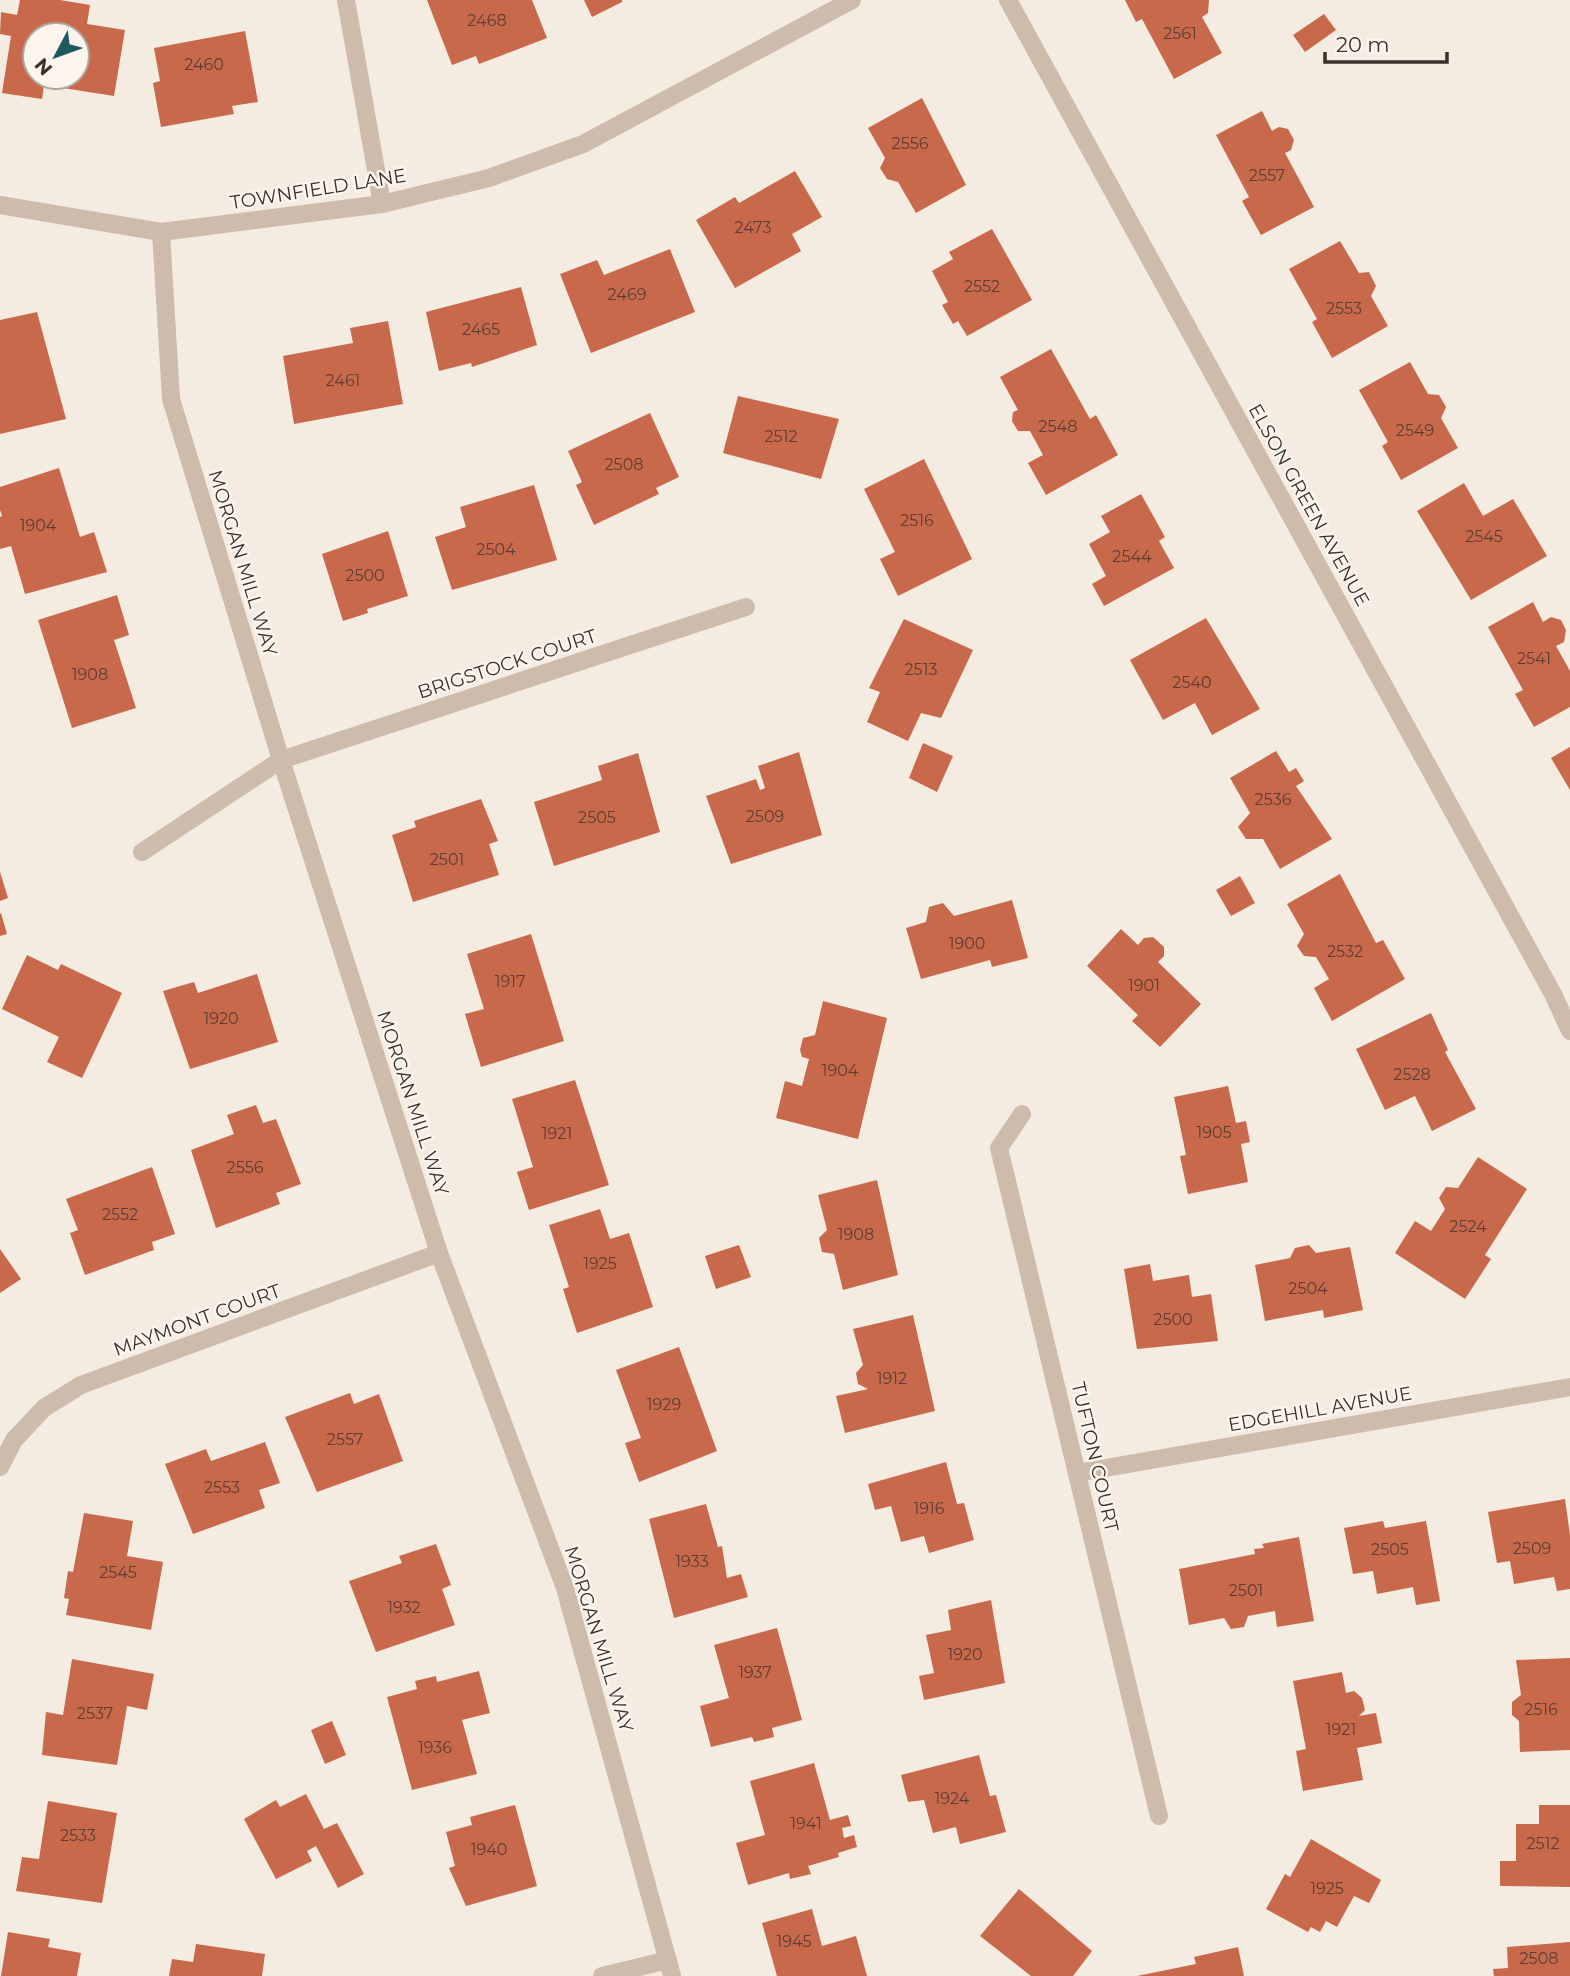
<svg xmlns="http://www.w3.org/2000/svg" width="1570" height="1976" viewBox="0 0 1570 1976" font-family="Montserrat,sans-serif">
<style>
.building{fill:#c8694b;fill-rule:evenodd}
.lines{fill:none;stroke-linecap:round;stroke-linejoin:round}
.minor{stroke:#cdbbac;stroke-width:18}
.labels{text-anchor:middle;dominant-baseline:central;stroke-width:5;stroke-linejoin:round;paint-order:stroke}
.number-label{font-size:16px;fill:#5e3e33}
.street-label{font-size:19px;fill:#3b302b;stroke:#fbf5ee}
</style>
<rect width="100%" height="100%" fill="#f4ebe1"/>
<g class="building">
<path d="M20 0H60L90 5 87 24 125 30 114 96 44 85 42 99 2 93 11 36 0 34 1 12 17 15ZM35 35H77V77H35Z"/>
<polygon points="427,0 532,0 547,38 479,64 476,56 452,65"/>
<polygon points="584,0 622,0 622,2 592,17"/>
<polygon points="1125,0 1209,0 1208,13 1202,17 1222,53 1174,79 1142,19 1136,22"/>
<polygon points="1324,14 1336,30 1305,52 1293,35"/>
<polygon points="245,31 258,102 232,106 234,114 161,127 153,83 160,81 154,48"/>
<polygon points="922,98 966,185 916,213 898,182 887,179 880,168 885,158 868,128"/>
<polygon points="1262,111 1272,131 1279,127 1288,129 1294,140 1291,150 1285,153 1314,207 1261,235 1242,201 1249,197 1216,135"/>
<polygon points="795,171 822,217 792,234 801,251 735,288 696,220 735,197 739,203"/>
<polygon points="992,229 1032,300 967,336 958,321 953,324 942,305 948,302 932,271 953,259 949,252"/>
<polygon points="1340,241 1359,273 1369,272 1376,286 1371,296 1388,326 1332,358 1312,322 1317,319 1289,269"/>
<polygon points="670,249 695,312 591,353 560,274 597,260 604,275"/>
<polygon points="521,287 537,345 472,367 471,363 439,371 426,312"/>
<polygon points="37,312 66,419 0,434 0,320"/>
<polygon points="388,321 403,404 294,424 283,356 353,343 350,328"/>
<polygon points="1051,349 1090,419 1096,415 1118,455 1046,495 1028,463 1043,455 1030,431 1018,431 1012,421 1013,412 1018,410 1000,377"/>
<polygon points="1410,362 1428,394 1439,395 1446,407 1441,418 1458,448 1401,480 1382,446 1388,442 1359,390"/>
<polygon points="738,396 839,419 821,479 723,453"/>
<polygon points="650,413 679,477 656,488 659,494 594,525 576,485 582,482 568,451"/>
<polygon points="924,459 972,559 898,596 880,559 895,552 864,489"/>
<polygon points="59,468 80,537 94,532 107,572 25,594 11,546 0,549 0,517 2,516 0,510 0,487"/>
<polygon points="1464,483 1483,516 1513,499 1547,556 1471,600 1417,511"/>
<polygon points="534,485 557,560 452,590 435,537 466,527 460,507"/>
<polygon points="1141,494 1165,537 1159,541 1174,568 1104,606 1092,584 1106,576 1089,544 1110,532 1101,516"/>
<polygon points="388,531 408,596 367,609 368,613 343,621 322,554"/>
<polygon points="117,595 129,635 114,640 136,708 72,728 38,620"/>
<polygon points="1533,602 1543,622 1551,617 1561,620 1566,630 1564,642 1556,646 1570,671 1570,707 1534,727 1515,694 1523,690 1488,627"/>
<polygon points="1206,618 1260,709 1212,735 1195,703 1163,720 1130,660"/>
<polygon points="904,619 973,650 941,718 921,713 908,741 867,722 880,692 869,688"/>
<polygon points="923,743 953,756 937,792 909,778"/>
<polygon points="1570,747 1570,790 1551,758"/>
<polygon points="1276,751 1289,772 1296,768 1304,781 1296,786 1332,839 1280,869 1263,839 1246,839 1238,827 1250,813 1230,778"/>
<polygon points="799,752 822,835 731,864 706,796 756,779 760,790 765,788 758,766"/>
<polygon points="638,753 660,832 554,866 534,802 602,780 598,766"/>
<polygon points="481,799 498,841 489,844 499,875 413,902 392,835 416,827 414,821"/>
<polygon points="0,872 8,898 0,901"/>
<polygon points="1340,874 1376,943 1383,940 1405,979 1332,1021 1314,988 1329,979 1316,957 1304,956 1297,946 1304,934 1287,904"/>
<polygon points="1240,876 1255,903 1231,916 1216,890"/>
<polygon points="1012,900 1028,958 992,967 990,960 921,979 906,928 926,922 929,907 943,903 954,916"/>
<polygon points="1,913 7,934 0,936 0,914"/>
<polygon points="1121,929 1138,945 1144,938 1153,937 1164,947 1164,956 1158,962 1201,1004 1160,1047 1132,1021 1138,1015 1087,966"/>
<polygon points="531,934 564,1041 481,1067 465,1014 484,1009 467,954"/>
<polygon points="27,955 58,970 61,964 122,993 82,1078 47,1062 59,1037 2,1009"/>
<polygon points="257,974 278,1042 190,1069 163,991 194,982 198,993"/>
<polygon points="823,1001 887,1018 858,1139 776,1118 785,1081 802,1086 809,1059 802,1057 800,1050 803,1038 815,1035"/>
<polygon points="1431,1013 1448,1050 1445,1052 1476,1109 1432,1131 1415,1096 1385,1110 1356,1049"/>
<polygon points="575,1080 609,1185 529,1210 517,1172 533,1167 512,1099"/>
<polygon points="1228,1086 1236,1123 1246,1121 1250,1142 1241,1144 1248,1182 1188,1194 1180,1156 1186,1155 1174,1097"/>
<polygon points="256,1105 263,1123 276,1119 301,1184 276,1193 280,1204 216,1228 191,1150 234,1134 227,1115"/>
<polygon points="1478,1157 1527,1189 1485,1255 1491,1259 1465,1299 1395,1253 1415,1221 1431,1231 1445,1209 1439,1198 1446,1187 1458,1188"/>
<polygon points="152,1167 175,1234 152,1242 154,1250 85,1275 70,1233 78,1230 66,1199"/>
<polygon points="877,1180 898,1275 843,1290 834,1254 822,1252 819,1238 827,1230 818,1195"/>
<polygon points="600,1209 610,1239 629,1233 653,1307 577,1333 563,1289 569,1287 549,1225"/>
<polygon points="739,1245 751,1277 716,1289 705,1256"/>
<polygon points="1309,1245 1316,1253 1350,1247 1363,1310 1324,1318 1323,1310 1265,1321 1255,1265 1290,1258 1295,1248"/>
<polygon points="0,1249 21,1279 0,1293"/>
<polygon points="1150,1264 1153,1281 1189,1275 1192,1297 1211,1294 1218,1341 1137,1349 1124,1269"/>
<polygon points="913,1315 935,1411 845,1433 836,1396 868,1389 858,1384 856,1373 863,1365 853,1329"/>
<polygon points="679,1347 717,1451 639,1482 625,1443 641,1438 616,1370"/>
<polygon points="350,1393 354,1404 379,1394 403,1461 317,1492 285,1417"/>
<polygon points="265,1442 280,1483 259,1490 265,1508 193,1534 165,1464 206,1449 211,1461"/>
<polygon points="946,1462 957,1504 964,1503 974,1540 929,1553 924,1536 901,1542 891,1506 875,1510 868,1484"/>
<polygon points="1565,1499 1570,1535 1570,1589 1557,1591 1554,1577 1514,1584 1510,1561 1497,1563 1488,1512"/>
<polygon points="706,1504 718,1547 722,1546 727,1578 741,1574 748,1597 674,1618 649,1519"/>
<polygon points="84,1513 133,1521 127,1556 163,1562 151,1630 66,1615 69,1599 64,1598 68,1571 73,1572"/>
<polygon points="1383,1521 1385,1528 1426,1521 1440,1601 1416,1605 1413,1587 1377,1594 1373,1571 1353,1574 1344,1528"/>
<polygon points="1299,1537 1314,1621 1277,1627 1275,1611 1248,1616 1244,1627 1231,1629 1224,1618 1189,1625 1179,1569 1255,1554 1254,1549 1264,1548 1262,1544"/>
<polygon points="436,1544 451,1585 442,1589 455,1625 376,1652 349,1581 402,1563 399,1556"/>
<polygon points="991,1600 1005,1683 924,1700 919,1676 934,1673 926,1635 951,1630 948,1610"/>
<polygon points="777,1628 802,1720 772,1728 774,1737 754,1742 752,1737 711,1747 700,1706 729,1698 714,1645"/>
<polygon points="1570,1658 1570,1750 1520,1752 1519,1721 1512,1715 1512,1702 1521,1695 1516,1660"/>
<polygon points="72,1659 154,1674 147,1710 127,1706 117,1765 42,1755 46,1712 63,1715"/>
<polygon points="479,1671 490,1713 462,1720 477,1774 412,1790 387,1697 417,1689 415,1681 436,1676 437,1682"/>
<polygon points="1342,1672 1346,1693 1354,1691 1362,1698 1365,1710 1359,1716 1376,1713 1382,1743 1357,1748 1363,1780 1303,1791 1296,1751 1306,1749 1293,1681"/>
<polygon points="332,1721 346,1755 325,1764 311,1730"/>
<polygon points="979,1755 990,1796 996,1795 1006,1832 960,1844 956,1827 933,1833 924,1800 908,1802 901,1775"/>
<polygon points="814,1763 830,1820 848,1815 851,1826 842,1828 844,1838 854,1835 857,1847 838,1853 839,1857 808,1866 811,1874 790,1879 789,1873 748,1885 736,1843 765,1835 750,1781"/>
<polygon points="306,1794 324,1829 337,1823 364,1874 338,1888 316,1846 307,1851 312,1861 276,1879 244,1819 276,1800 280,1807"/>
<polygon points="48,1801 117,1813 102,1903 16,1891 22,1857 39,1859"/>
<polygon points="515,1805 537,1886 466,1906 449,1868 455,1866 446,1832 472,1825 470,1817"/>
<polygon points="1539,1805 1570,1805 1570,1887 1500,1886 1500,1861 1516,1861 1516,1824 1539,1824"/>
<polygon points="1311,1839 1381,1880 1369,1903 1354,1896 1337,1927 1326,1921 1320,1932 1311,1927 1308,1932 1266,1909 1285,1874 1290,1877"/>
<polygon points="1019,1889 1092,1951 1073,1976 1031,1976 980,1936"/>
<polygon points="812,1909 822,1946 856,1936 867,1976 777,1976 762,1923"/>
<polygon points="8,1932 50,1939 48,1947 81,1953 77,1976 1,1976"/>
<polygon points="1570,1942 1570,1976 1494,1976 1493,1969 1508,1968 1507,1947"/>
<polygon points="196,1944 265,1954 262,1976 169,1976 172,1959 193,1962"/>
<polygon points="1238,1947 1244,1976 1137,1976 1196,1964 1194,1957"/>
</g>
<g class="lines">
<g class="minor">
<polyline points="346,0 382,204"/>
<polyline points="1008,0 1553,994 1570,1031"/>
<polyline points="0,205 161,232 382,204 489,178 583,144 852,0"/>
<polyline points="161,232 171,399 281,760 439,1253 565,1588 672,1976"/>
<polyline points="142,852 281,760 746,607"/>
<polyline points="1022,1114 999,1148 1159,1816"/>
<polyline points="0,1467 14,1440 44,1408 81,1385 439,1253"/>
<polyline points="1077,1473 1570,1387"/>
<polyline points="602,1976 668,1960"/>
</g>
</g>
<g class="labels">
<g class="number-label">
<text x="487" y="20">2468</text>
<text x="1180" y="33">2561</text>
<text x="204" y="64">2460</text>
<text x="910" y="143">2556</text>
<text x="1267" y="175">2557</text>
<text x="753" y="227">2473</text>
<text x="982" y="286">2552</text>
<text x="627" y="294">2469</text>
<text x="1344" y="308">2553</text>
<text x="481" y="329">2465</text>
<text x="343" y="380">2461</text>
<text x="1058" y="426">2548</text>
<text x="1415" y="430">2549</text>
<text x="781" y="436">2512</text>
<text x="624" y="464">2508</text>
<text x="917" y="520">2516</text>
<text x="38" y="525">1904</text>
<text x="1484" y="536">2545</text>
<text x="496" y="549">2504</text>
<text x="1132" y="556">2544</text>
<text x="365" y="575">2500</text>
<text x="1534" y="658">2541</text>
<text x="921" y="669">2513</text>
<text x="90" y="674">1908</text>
<text x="1192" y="682">2540</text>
<text x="1273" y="799">2536</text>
<text x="765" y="816">2509</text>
<text x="597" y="817">2505</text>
<text x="447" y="859">2501</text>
<text x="967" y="943">1900</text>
<text x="1345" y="951">2532</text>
<text x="510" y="981">1917</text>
<text x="1144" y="985">1901</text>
<text x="221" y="1018">1920</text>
<text x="840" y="1070">1904</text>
<text x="1412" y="1074">2528</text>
<text x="1214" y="1132">1905</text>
<text x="557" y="1133">1921</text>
<text x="245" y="1167">2556</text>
<text x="120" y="1214">2552</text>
<text x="1468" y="1226">2524</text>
<text x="856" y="1234">1908</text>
<text x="600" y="1263">1925</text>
<text x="1308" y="1288">2504</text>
<text x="1173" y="1319">2500</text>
<text x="892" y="1378">1912</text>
<text x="664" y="1404">1929</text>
<text x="345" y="1439">2557</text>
<text x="222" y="1487">2553</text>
<text x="929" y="1508">1916</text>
<text x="1532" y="1548">2509</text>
<text x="1390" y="1549">2505</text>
<text x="692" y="1561">1933</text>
<text x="118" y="1572">2545</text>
<text x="1246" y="1590">2501</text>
<text x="404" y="1607">1932</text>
<text x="965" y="1654">1920</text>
<text x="755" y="1672">1937</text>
<text x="1541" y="1709">2516</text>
<text x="95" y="1713">2537</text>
<text x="1341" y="1729">1921</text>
<text x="435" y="1747">1936</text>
<text x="952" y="1798">1924</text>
<text x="806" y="1823">1941</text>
<text x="78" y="1835">2533</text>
<text x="1543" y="1843">2512</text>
<text x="489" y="1849">1940</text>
<text x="1327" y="1888">1925</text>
<text x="794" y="1941">1945</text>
<text x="1539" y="1958">2508</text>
</g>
<g class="street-label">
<text transform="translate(318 189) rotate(-9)">TOWNFIELD LANE</text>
<text transform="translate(1309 505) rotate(61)">ELSON GREEN AVENUE</text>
<text transform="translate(243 563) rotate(73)">MORGAN MILL WAY</text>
<text transform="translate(507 664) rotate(-18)">BRIGSTOCK COURT</text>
<text transform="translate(413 1103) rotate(72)">MORGAN MILL WAY</text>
<text transform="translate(197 1320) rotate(-20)">MAYMONT COURT</text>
<text transform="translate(1320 1409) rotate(-10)">EDGEHILL AVENUE</text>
<text transform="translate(1095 1457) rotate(77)">TUFTON COURT</text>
<text transform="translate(599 1639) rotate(73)">MORGAN MILL WAY</text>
</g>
</g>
<g transform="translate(56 56) rotate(229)"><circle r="33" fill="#fbf5ee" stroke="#aea6a0" stroke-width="2"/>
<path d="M0-5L12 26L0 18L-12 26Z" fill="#1f5a5e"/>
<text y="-10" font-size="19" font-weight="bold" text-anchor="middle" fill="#3b302b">N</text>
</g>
<path d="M1325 52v10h122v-10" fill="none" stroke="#3b302b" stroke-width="3.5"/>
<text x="1336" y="52" font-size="21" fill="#3b302b" stroke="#fbf5ee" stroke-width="5" paint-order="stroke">20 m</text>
</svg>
